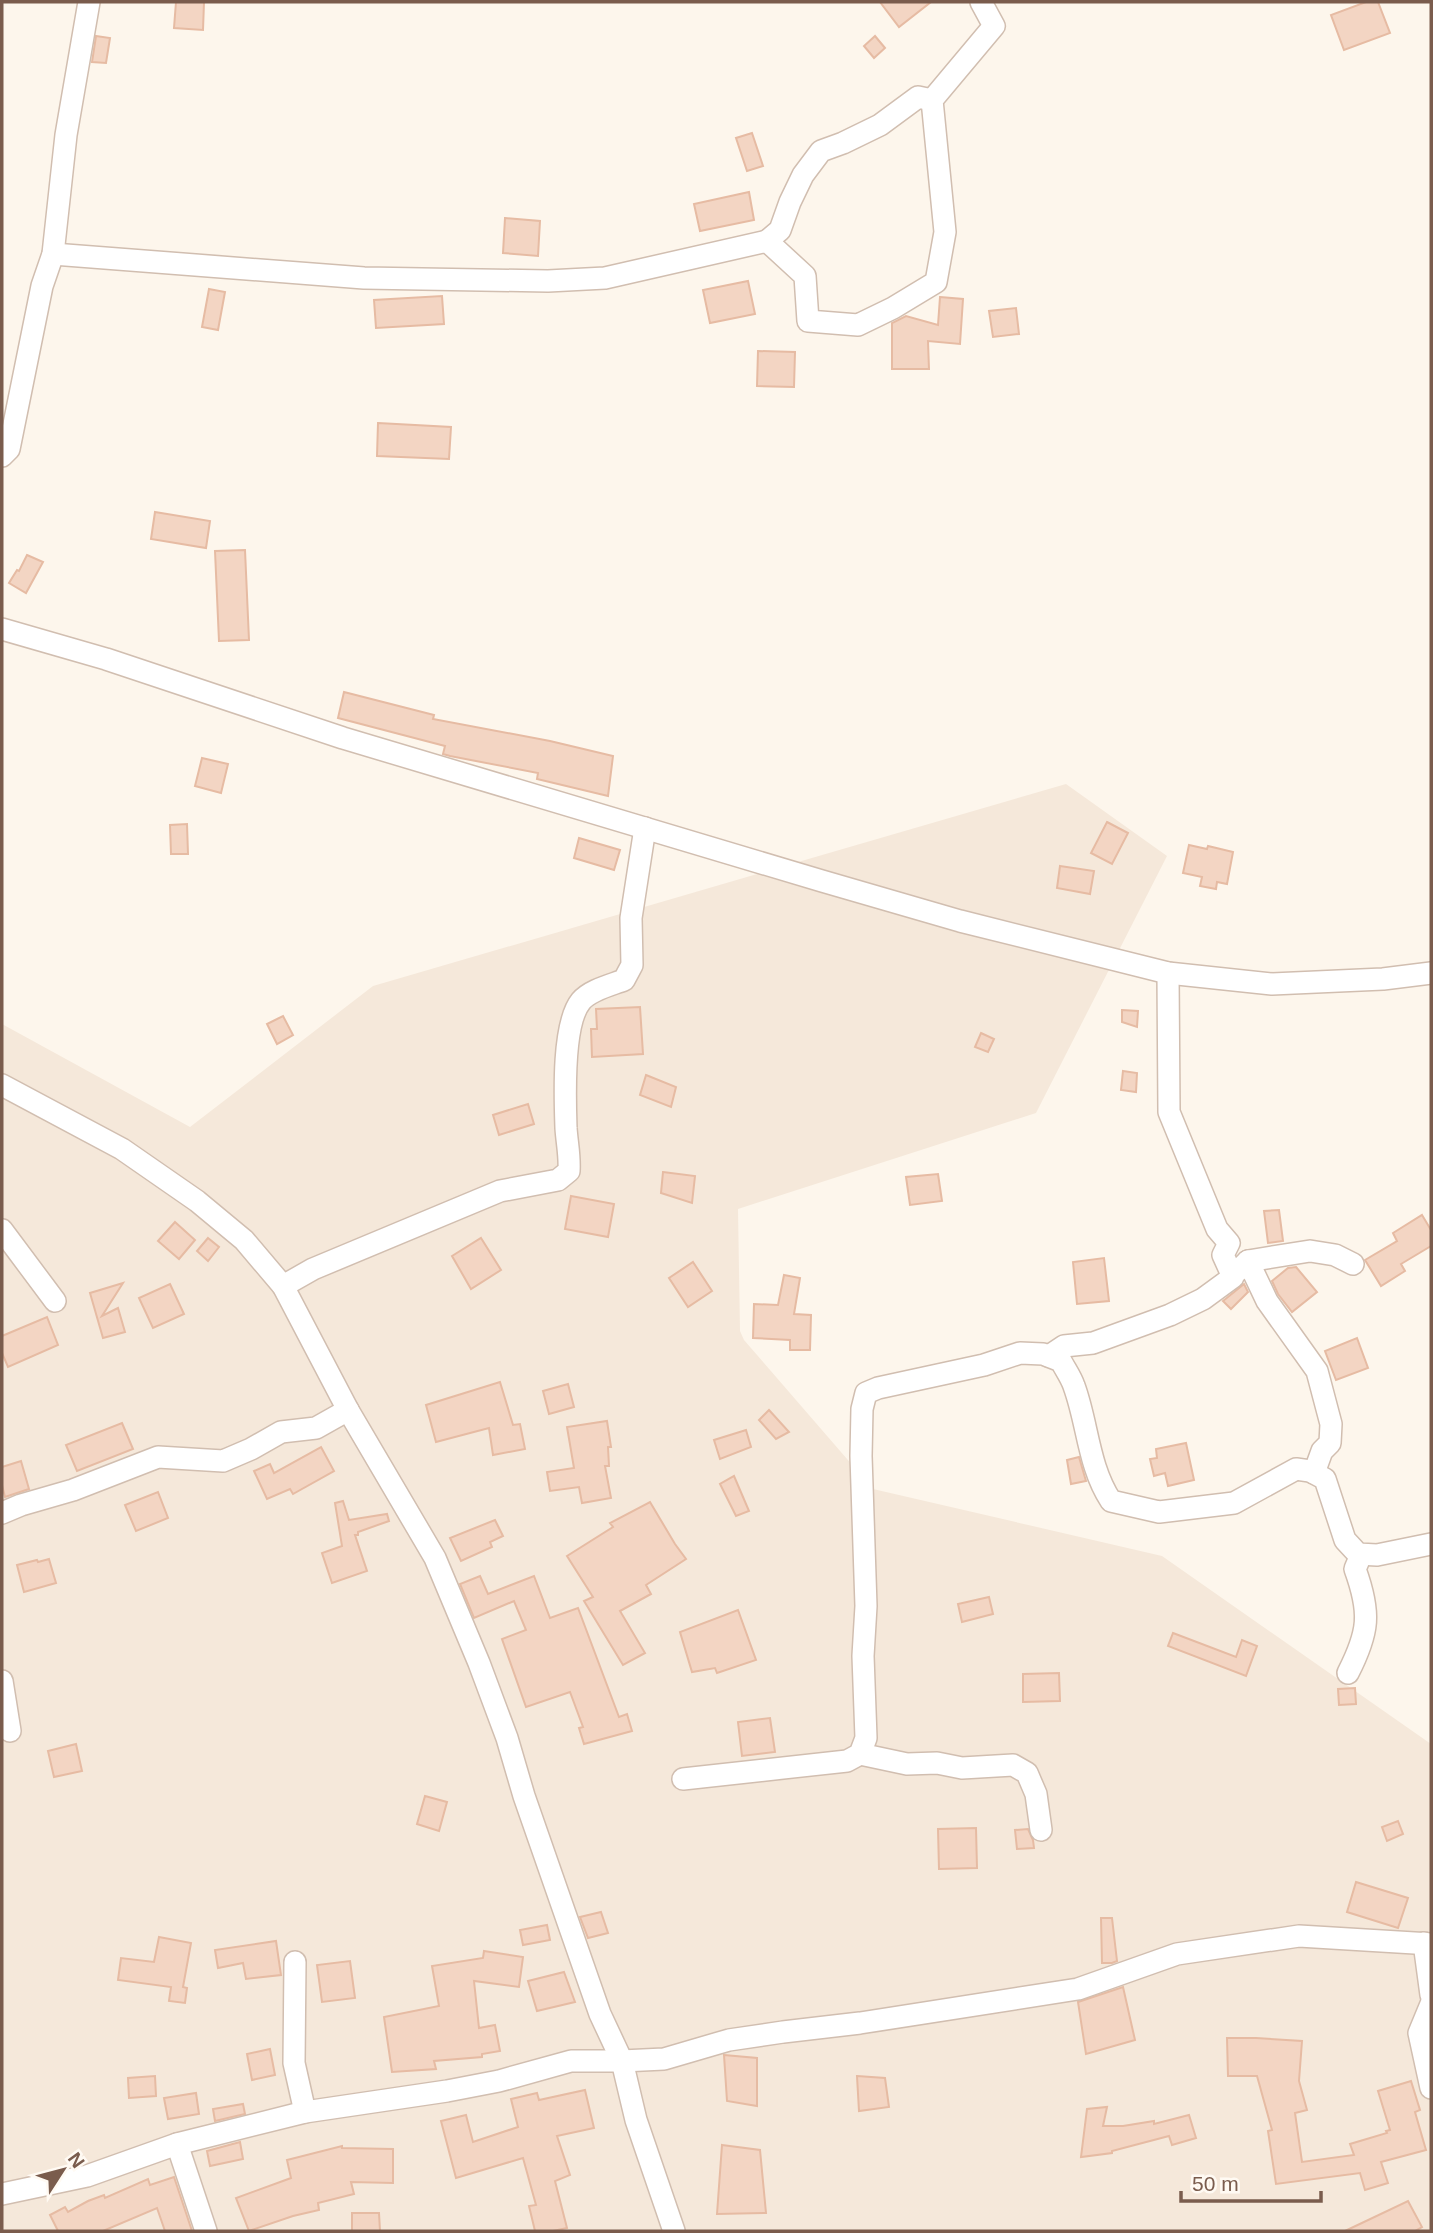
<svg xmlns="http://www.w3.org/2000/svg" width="1433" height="2233" viewBox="0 0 1433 2233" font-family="Helvetica,sans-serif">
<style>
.residential{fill:#f5e8da}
.building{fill:#f3d5c3;stroke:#e6bba3;stroke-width:2}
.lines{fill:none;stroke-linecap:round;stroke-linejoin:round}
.minor-casing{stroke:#d1beb0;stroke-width:24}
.minor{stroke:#fff;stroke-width:21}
</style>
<rect width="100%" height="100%" fill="#fdf6ec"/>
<polygon class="residential" points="1066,784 1167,856 1036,1113 738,1209 740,1331 744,1340 873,1489 1162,1556 1431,1744 1431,2231 2,2231 2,1024 190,1127 373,986"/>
<g class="building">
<polygon points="176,2 204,2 203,30 174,28"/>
<polygon points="880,2 931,2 899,27"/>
<polygon points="1366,2 1378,2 1390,33 1344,50 1331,15"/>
<polygon points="96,36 110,38 106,63 92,62"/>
<polygon points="875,36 885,48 874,58 864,46"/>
<polygon points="752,133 763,166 747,171 736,138"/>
<polygon points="749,192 754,220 700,231 694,204"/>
<polygon points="505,218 540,221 538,256 503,253"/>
<polygon points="748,281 755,314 710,323 703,290"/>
<polygon points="209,289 225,292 218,330 202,327"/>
<polygon points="442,296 444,324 376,328 374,300"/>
<polygon points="940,297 963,299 960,344 928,341 929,369 892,369 892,323 906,316 938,325"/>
<polygon points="1016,308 1019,334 993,337 989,311"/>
<polygon points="758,351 795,352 794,387 757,386"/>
<polygon points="378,423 451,427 449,459 377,456"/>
<polygon points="155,512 210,521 206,548 151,539"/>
<polygon points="245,550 249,640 219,641 215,551"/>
<polygon points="27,555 43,562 26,593 9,583 17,570 19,571"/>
<polygon points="344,692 434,715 433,719 550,741 613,756 608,796 537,779 538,773 450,756 443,754 445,746 338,718"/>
<polygon points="202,758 228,764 221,793 195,786"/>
<polygon points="1107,822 1128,833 1112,864 1091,853"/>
<polygon points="187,824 188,854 171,854 170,825"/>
<polygon points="579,838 620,850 614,870 574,858"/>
<polygon points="1189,845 1207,849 1208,846 1233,852 1227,884 1217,882 1216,889 1200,886 1202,877 1183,873"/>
<polygon points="1060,866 1094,871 1090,894 1057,888"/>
<polygon points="640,1007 643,1054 592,1057 591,1029 597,1029 596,1009"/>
<polygon points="1122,1010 1138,1011 1137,1027 1122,1022"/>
<polygon points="283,1016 293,1035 277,1044 267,1024"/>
<polygon points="981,1033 994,1039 988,1052 975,1047"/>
<polygon points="1123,1071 1137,1073 1136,1092 1121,1090"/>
<polygon points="646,1075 676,1087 671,1107 640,1095"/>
<polygon points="528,1104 534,1124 499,1135 493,1115"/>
<polygon points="663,1172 695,1176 692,1203 661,1193"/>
<polygon points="938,1174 942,1201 910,1205 906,1177"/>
<polygon points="571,1196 614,1204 608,1237 565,1229"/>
<polygon points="1279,1210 1283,1241 1268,1243 1264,1211"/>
<polygon points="1422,1215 1431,1230 1431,1246 1401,1264 1405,1271 1381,1286 1365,1260 1397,1241 1393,1233"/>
<polygon points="175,1222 195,1240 179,1259 158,1241"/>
<polygon points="208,1238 219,1247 208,1261 197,1251"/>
<polygon points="481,1238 501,1270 471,1289 452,1256"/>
<polygon points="1104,1258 1109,1301 1077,1304 1073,1262"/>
<polygon points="693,1262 712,1291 688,1307 669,1278"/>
<polygon points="1296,1267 1317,1292 1292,1312 1278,1294 1272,1281 1288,1268"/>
<polygon points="784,1275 800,1278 794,1314 811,1315 810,1350 790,1350 790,1340 753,1338 754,1304 778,1305"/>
<polygon points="123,1283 102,1316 118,1308 125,1332 103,1338 90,1293"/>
<polygon points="170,1284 184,1314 153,1328 139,1298"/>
<polygon points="1244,1284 1248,1292 1231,1309 1223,1301"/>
<polygon points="47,1317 58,1345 8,1367 2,1353 2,1336"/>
<polygon points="1357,1338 1368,1368 1336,1380 1325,1351"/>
<polygon points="500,1382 513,1425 520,1424 525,1449 493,1455 489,1428 436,1442 426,1405"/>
<polygon points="568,1384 574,1407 549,1414 543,1391"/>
<polygon points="769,1410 789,1432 776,1439 759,1420"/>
<polygon points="607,1421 611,1447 608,1447 609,1466 605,1466 611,1498 582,1503 579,1487 550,1491 547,1472 574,1468 567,1427"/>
<polygon points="122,1423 133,1449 77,1471 66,1445"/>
<polygon points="746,1430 751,1447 720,1459 714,1440"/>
<polygon points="1186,1443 1194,1480 1168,1486 1165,1473 1154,1476 1150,1459 1157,1458 1156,1449"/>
<polygon points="321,1447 334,1471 293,1494 290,1489 267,1499 254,1471 270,1464 274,1473"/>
<polygon points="1079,1457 1086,1481 1071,1484 1067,1460"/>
<polygon points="21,1461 29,1489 5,1497 2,1485 2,1467"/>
<polygon points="734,1476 749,1511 736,1516 720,1484"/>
<polygon points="158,1492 168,1518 136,1531 125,1505"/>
<polygon points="343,1501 349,1520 387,1514 389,1521 358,1532 358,1535 355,1535 367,1571 332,1583 322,1553 342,1546 335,1503"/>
<polygon points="650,1502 675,1544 686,1559 646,1585 651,1594 620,1611 645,1653 623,1665 584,1601 593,1597 567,1556 613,1527 610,1523"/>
<polygon points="495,1520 503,1536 490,1542 492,1547 461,1561 450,1538"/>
<polygon points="49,1559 56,1583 24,1592 17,1565 37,1560 38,1562"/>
<polygon points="480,1576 488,1594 534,1576 550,1618 578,1608 619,1717 627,1714 632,1731 584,1744 579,1728 583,1727 570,1692 526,1707 502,1639 526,1630 514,1601 474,1618 460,1584"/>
<polygon points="989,1597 993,1614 962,1622 958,1604"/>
<polygon points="738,1610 756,1660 717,1673 715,1668 692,1672 680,1632"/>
<polygon points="1173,1633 1236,1657 1242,1640 1257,1646 1246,1676 1168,1646"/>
<polygon points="1059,1673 1060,1701 1023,1702 1023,1674"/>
<polygon points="1355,1688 1356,1704 1339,1705 1338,1689"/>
<polygon points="770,1718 775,1752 742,1756 738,1722"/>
<polygon points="76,1744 82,1771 54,1777 48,1751"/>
<polygon points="425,1796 447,1802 439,1831 417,1824"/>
<polygon points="1398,1821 1403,1834 1387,1841 1382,1827"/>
<polygon points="976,1828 977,1868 939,1869 938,1829"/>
<polygon points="1028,1829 1033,1840 1034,1848 1017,1849 1015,1830"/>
<polygon points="1356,1882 1408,1898 1398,1928 1347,1912"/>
<polygon points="601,1912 608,1933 588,1938 580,1917"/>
<polygon points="1101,1918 1112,1918 1117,1961 1112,1963 1102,1963"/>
<polygon points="547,1925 550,1940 523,1945 520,1930"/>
<polygon points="159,1937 191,1943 183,1987 187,1988 185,2003 169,2001 171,1987 118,1980 121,1958 154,1962"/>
<polygon points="276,1941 281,1975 246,1979 243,1963 218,1968 215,1950"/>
<polygon points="484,1951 523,1957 519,1987 474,1981 479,2028 495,2025 500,2051 482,2054 482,2057 434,2061 436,2069 392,2072 384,2017 439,2006 432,1966 483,1958"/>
<polygon points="350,1961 355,1998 322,2002 317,1965"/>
<polygon points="564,1972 575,2002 537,2011 528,1981"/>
<polygon points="1123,1987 1135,2040 1086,2054 1078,2002"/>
<polygon points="1227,2038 1256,2038 1302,2041 1299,2081 1307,2110 1295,2113 1302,2162 1354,2155 1350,2144 1387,2133 1386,2131 1390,2130 1378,2091 1411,2081 1420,2110 1415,2112 1426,2150 1381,2162 1388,2183 1365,2190 1360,2173 1276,2184 1268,2131 1272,2130 1257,2076 1228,2076"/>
<polygon points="270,2049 275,2075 252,2080 247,2054"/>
<polygon points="724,2055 757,2058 757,2106 727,2101"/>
<polygon points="155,2076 156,2096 129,2098 128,2078"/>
<polygon points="857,2076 885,2078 889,2107 859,2111"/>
<polygon points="585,2090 594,2128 557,2136 570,2175 555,2181 567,2228 553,2231 535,2231 529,2206 536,2205 523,2158 456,2178 441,2121 466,2115 473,2142 518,2127 511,2099 537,2093 539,2100"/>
<polygon points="196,2093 199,2114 168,2119 164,2098"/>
<polygon points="243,2104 245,2114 215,2121 213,2109"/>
<polygon points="1107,2107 1103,2126 1123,2126 1154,2121 1154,2124 1189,2115 1196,2138 1172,2145 1169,2136 1112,2151 1112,2153 1081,2157 1087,2109"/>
<polygon points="240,2142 243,2159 210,2166 207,2151"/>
<polygon points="722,2145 760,2150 766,2213 717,2214"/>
<polygon points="342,2146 342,2148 393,2149 393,2183 351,2182 354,2194 318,2203 319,2210 293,2216 249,2231 236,2198 291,2178 287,2160"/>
<polygon points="174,2177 192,2231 165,2231 157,2208 103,2231 58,2231 50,2215 65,2207 68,2212 88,2201 104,2195 105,2198 148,2179 150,2185"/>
<polygon points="1408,2201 1422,2227 1415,2231 1345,2231"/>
<polygon points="352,2213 379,2213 380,2231 352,2231"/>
</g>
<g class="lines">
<defs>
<g id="minor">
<polyline points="767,241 780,230 790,202 803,175 821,151 843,143 880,125 918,97 932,100"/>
<polyline points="53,254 364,278 548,281 605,278 767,241 805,276 808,321 858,325 893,308 936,282 945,232 932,100 994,26 981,2"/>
<polyline points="2,456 9,449 42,286 53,254 66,135 89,2"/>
<polyline points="2,629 106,659 343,738 822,881 960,921 1168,973 1272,984 1383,979 1431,973"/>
<polyline points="2,1085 122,1149 197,1201 244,1240 283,1286 348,1410 435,1558 479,1663 507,1738 524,1796 600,2014 622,2061 636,2120 674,2231"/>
<polyline points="2,1230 55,1301"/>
<polyline points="1248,1261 1267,1301 1317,1371 1331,1424 1330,1443 1322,1451 1314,1473"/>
<polyline points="1239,1270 1248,1261 1310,1251 1335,1255 1353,1264"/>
<path d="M283 1286 313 1269 500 1191 558 1180 569 1171C570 1156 567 1143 566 1128 565 1098 562 1024 581 1001 590 990 611 985 624 980L632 965 631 918 645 828"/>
<polyline points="1049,1356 1064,1346 1093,1343 1170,1315 1203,1299 1233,1277 1223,1255 1229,1243 1217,1229 1169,1112 1168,973"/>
<polyline points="2,1513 21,1505 73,1490 158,1457 223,1461 251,1449 281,1432 316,1428 348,1410"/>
<path d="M1348 1673C1369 1632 1371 1613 1355 1569L1361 1555"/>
<polyline points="2,1681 10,1731"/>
<polyline points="860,1754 907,1764 937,1763 962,1768 1013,1765 1027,1773 1036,1794 1041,1830"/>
<path d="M683 1779 847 1761 860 1754 866 1738 863 1656 866 1606 861 1456 862 1409 866 1393 878 1388 984 1365 1020 1353 1043 1354 1061 1361C1065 1369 1071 1377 1074 1386 1088 1424 1088 1466 1111 1501L1159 1512 1234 1503 1296 1469 1310 1471 1325 1479 1345 1540 1358 1554 1377 1555 1431 1544"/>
<polyline points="1424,1943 1431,1995"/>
<polyline points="295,1962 294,2063 305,2112"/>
<polyline points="1431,2004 1419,2033 1431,2088"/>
<polyline points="177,2144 206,2231"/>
<polyline points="2,2194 87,2176 177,2144 305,2112 447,2091 499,2081 571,2061 622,2061 664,2059 729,2040 783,2032 860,2023 1078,1989 1177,1954 1299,1936 1431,1944"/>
</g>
</defs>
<use href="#minor" class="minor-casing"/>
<use href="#minor" class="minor"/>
</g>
<rect width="1433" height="2233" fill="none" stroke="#7a5c4d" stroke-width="7"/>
<g transform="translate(63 2170) rotate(54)" stroke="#fffaf3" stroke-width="5" paint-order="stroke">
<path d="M0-5L12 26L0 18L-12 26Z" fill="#7a5c4d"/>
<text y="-10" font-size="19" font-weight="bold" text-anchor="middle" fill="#7a5c4d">N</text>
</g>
<path d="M1181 2191v10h140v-10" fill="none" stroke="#7a5c4d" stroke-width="3.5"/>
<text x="1192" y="2191" font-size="21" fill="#7a5c4d" stroke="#fffaf3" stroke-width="5" paint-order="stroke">50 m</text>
</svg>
